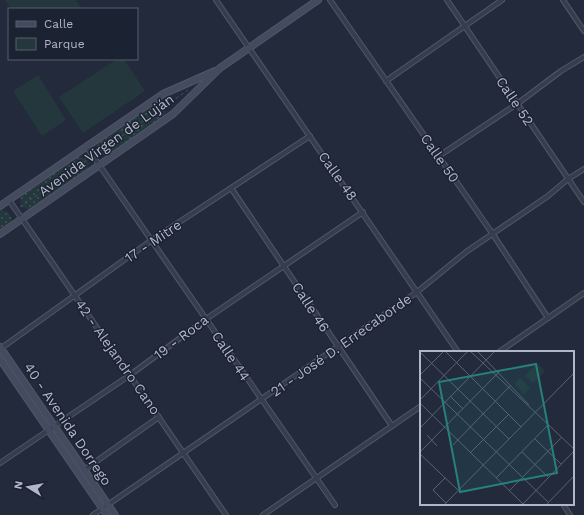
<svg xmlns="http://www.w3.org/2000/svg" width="584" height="515" viewBox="0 0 584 515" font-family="'Work Sans',sans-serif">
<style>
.grass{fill:url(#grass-dots)}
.park{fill:#24373d}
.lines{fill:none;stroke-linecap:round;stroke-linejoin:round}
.street-casing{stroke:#515767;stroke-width:6}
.secondary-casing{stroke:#515767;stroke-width:8}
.path{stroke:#42545a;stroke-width:1;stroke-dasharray:3 3;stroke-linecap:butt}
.street{stroke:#363d4c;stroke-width:4}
.secondary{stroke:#444b5f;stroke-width:6}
.labels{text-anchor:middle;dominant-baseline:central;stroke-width:3;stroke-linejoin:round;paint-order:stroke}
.street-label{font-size:14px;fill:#b2b7c8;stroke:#1b2231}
.inset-road{fill:none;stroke:#5c6274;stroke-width:1}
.view{fill:#27807c;fill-opacity:0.15;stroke:#27807c;stroke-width:2}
.inset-edge{fill:none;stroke:#b2b7c8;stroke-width:2}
</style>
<defs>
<pattern id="grass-dots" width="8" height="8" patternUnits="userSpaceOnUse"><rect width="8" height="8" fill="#24373d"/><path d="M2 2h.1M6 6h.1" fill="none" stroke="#415258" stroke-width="1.8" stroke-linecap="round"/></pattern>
</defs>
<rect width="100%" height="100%" fill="#222a3c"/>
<g class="grass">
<path d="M154 103 162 105C166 109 166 112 164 117L110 155 105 156 98 152 97 144 99 140Z"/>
<polygon points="77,157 85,158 89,164 87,171 33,208 28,210 21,206 20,198 22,194"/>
<polygon points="0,210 8,212 12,218 10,224 0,231"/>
</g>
<g class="park">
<polygon points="5,0 76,0 82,9 11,9"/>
<polygon points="117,59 124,59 145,91 83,133 59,97"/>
<polygon points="38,75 66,120 42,136 13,91"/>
</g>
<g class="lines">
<defs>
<g id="street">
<polyline points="216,0 458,352"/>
<polyline points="330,0 492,233 548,318"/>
<polyline points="447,0 584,202"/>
<polyline points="563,0 584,31"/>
<polyline points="386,81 502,0"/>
<polyline points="86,146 335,505"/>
<polyline points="439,156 517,104 561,71 584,57"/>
<polyline points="231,188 392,426"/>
<polyline points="9,200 226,515"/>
<polyline points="0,349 152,240 310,136"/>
<polyline points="499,352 584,293"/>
<polyline points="0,463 130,375 206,319 363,212"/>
<polyline points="84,470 159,417"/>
<polyline points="563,504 570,515"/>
<polyline points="93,515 417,292 466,252 548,196 568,179 584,169"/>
<polyline points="263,515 421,406"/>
</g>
<g id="secondary">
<polyline points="0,206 163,94 215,71"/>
<polyline points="0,234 173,114 220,68 318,0"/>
<polyline points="0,347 115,515"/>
<polyline points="0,359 107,515"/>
</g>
</defs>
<use href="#street" class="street-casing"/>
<use href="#secondary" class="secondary-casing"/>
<g class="path">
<polyline points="97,153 188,90"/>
<polyline points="20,207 90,158"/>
</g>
<use href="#street" class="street"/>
<use href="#secondary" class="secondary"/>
</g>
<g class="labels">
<g class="street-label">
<text transform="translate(515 101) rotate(56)">Calle 52</text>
<text transform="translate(106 145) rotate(-36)">Avenida Virgen de Luján</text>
<text transform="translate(440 158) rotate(55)">Calle 50</text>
<text transform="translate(338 176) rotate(55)">Calle 48</text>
<text transform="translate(153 241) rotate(-34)">17 - Mitre</text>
<text transform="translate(311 307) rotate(57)">Calle 46</text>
<text transform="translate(181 337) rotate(-37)">19 - Roca</text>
<text transform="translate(341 345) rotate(-35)">21 - José D. Errecaborde</text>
<text transform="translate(231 356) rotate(56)">Calle 44</text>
<text transform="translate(118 357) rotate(55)">42 - Alejandro Cano</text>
<text transform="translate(68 424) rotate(56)">40 - Avenida Dorrego</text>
</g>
</g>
<g transform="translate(420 351)">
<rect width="154" height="154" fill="#222a3c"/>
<path d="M117 12 125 20 113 32 105 25ZM100 27 110 37 104 43 94 33Z" fill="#24373d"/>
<path class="inset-road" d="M25 0 101 76M50 0 63 12M57 0 66 9M0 1 89 88M66 9 109 54M63 12 154 98M0 24 24 0M0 27 128 151M31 46 43 58M0 49 48 0M0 52 104 154M0 77 75 0M7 84 17 95M115 88 141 113M33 94 91 34M0 101 79 21M102 101 128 126M50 102 89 63M0 103 39 140M25 127 13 139 26 152M76 127 128 74M89 140 142 86M103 153 154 100M24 154 154 22M126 154 154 125"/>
<path class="view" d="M116 13 137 122 40 141 19 31Z"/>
<rect width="154" height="154" class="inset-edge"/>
</g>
<rect x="8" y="8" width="130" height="52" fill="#1b2231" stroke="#575e6d"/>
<rect x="16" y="21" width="20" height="6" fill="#444b5f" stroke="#575e6d"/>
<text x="44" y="28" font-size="12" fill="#b2b7c8">Calle</text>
<rect x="16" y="38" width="20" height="12" fill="#24373d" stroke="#575e6d"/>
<text x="44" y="48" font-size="12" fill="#b2b7c8">Parque</text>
<g transform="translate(28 487) rotate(281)" stroke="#1b2231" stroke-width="3" paint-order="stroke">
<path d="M0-3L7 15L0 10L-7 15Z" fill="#b2b7c8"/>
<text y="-6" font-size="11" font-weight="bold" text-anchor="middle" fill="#b2b7c8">N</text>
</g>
</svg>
